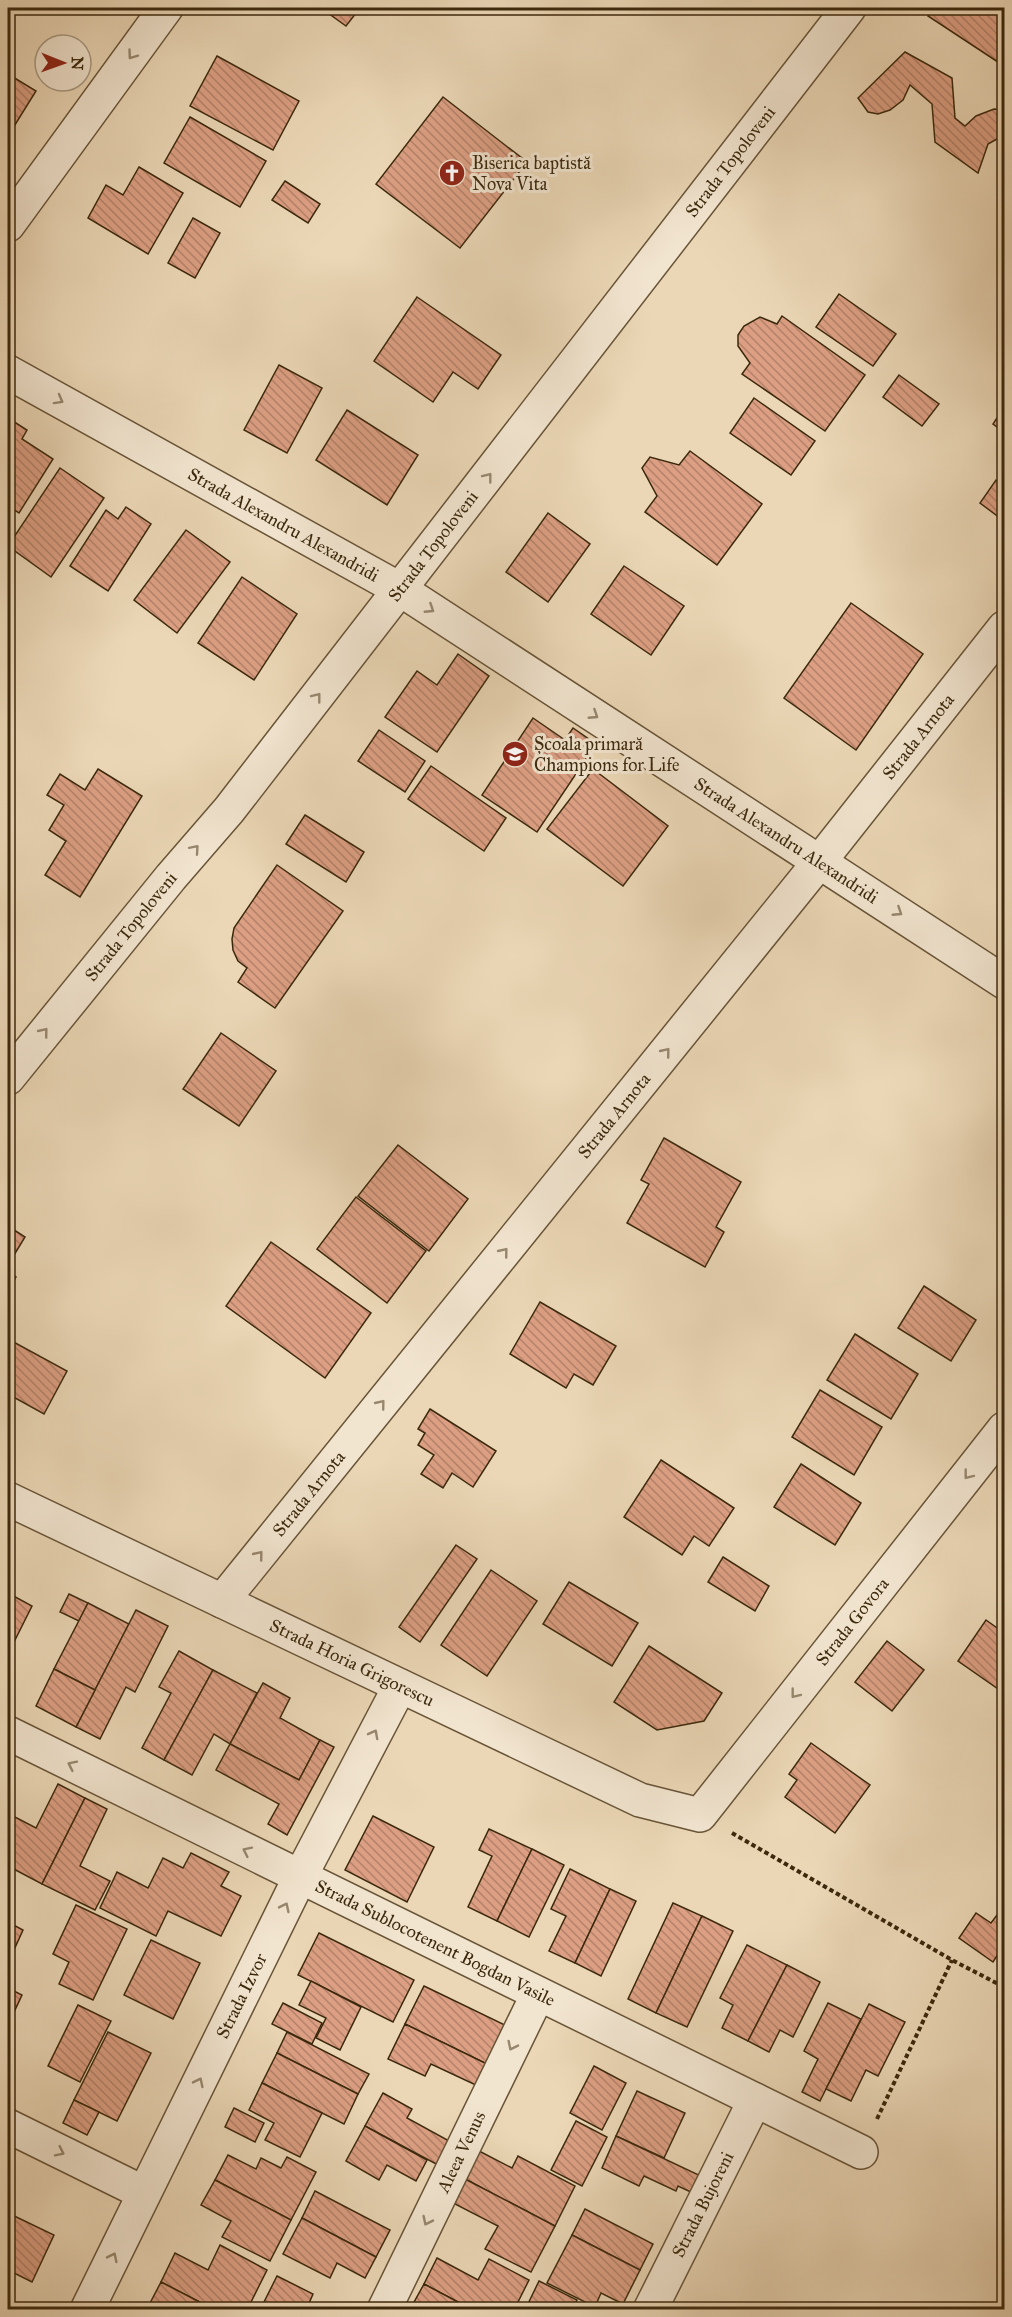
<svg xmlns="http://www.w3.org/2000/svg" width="1012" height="2317" viewBox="0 0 1012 2317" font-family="'IM FELL Great Primer',serif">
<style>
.building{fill:url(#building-back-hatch);stroke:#3c290d;stroke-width:1.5}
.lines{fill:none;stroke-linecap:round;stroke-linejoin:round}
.minor-casing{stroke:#685437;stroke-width:36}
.path{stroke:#3c290d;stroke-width:4;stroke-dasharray:4.5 3;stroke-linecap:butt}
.minor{stroke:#f2e5d0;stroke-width:33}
.oneway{stroke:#97876e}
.labels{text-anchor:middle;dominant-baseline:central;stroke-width:6;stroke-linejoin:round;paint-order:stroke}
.street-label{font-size:18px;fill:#3c290d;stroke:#f2e5d0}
.poi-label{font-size:18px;fill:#3c290d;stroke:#f2e5d0;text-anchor:start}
</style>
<defs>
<pattern id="building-back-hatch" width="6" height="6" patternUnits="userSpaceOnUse" patternTransform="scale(1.5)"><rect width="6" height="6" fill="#dc9f83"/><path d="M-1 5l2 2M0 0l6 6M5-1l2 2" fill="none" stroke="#b4826a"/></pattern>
</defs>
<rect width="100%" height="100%" fill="#ebd7b6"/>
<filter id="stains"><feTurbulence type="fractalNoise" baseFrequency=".00333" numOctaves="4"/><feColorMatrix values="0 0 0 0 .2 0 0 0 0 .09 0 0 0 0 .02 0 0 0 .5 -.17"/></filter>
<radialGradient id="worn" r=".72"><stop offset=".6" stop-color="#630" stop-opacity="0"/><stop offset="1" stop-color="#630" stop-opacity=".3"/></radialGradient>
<g class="building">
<polygon points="321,8 360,8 346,26"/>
<polygon points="933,8 1004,8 1004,66 928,16"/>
<polygon points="905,52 952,78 955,118 965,126 976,116 994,109 1004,110 1004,135 988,144 978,173 935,142 932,104 910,85 903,100 890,110 878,114 868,112 858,98"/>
<polygon points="217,56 299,101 273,150 190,106"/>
<polygon points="8,74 36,91 8,136"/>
<polygon points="443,97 527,162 460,248 376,184"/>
<polygon points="190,117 266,161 240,207 164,163"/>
<polygon points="139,167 183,193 148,254 88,218 106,185 123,195"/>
<polygon points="285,181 320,204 308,223 272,200"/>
<polygon points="193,218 220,233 195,278 168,263"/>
<polygon points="839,294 896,334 873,366 816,327"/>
<polygon points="417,297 501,355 478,389 453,372 433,402 374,361"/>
<polygon points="782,316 865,375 825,431 742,374 750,363 738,346 738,335 744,326 760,317 777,324"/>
<polygon points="279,365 322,388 287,453 244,430"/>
<polygon points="899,375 939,404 922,426 883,397"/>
<polygon points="754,398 815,441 791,475 730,433"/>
<polygon points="1004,407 1004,432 993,424"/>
<polygon points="347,410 418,455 387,505 316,460"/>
<polygon points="8,418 27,430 22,439 53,459 19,513 8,506"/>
<polygon points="690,451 762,504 717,565 645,512 657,496 642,468 650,457 679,465"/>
<polygon points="60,468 104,498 51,577 8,546"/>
<polygon points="996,480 1004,487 1004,521 980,503"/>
<polygon points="126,507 151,524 108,591 70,566 106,510 118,519"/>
<polygon points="548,513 590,544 548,602 506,572"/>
<polygon points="186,530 230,562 177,633 134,600"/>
<polygon points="624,566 684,606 651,655 591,614"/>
<polygon points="242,577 297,614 254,680 198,643"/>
<polygon points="851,603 923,654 856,750 784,698"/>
<polygon points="458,654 489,676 437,752 385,717 417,671 437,685"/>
<polygon points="533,718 565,740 573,728 596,744 537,832 482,795"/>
<polygon points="379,730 425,761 405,792 358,761"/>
<polygon points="431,766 506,818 484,851 408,799"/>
<polygon points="98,769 142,796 80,897 45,875 66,841 49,830 64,805 47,795 60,774 85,790"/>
<polygon points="593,769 668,826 623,886 547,829"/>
<polygon points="305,815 364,852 346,882 286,844"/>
<polygon points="277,865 343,911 275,1008 238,982 247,968 238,961 233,950 232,939 234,928"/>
<polygon points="221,1033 276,1071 239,1126 183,1089"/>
<polygon points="664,1138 741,1182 716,1227 724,1232 705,1267 627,1223 649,1184 641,1180"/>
<polygon points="398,1145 468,1199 429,1251 358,1196"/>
<polygon points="356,1197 426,1251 387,1303 317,1249"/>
<polygon points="8,1226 25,1237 8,1265"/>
<polygon points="271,1242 371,1313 325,1378 226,1306"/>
<polygon points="8,1271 16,1277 8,1291"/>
<polygon points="924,1286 976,1320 951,1361 898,1328"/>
<polygon points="540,1302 616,1346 593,1385 574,1374 566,1388 510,1354"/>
<polygon points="855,1334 918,1374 891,1419 827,1380"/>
<polygon points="8,1339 67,1371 44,1414 8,1394"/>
<polygon points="820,1390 882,1427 854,1475 792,1437"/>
<polygon points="430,1409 496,1451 473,1487 452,1473 443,1488 421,1474 434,1455 418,1445 425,1433 418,1429"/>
<polygon points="661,1460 734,1508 709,1546 694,1536 682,1555 624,1517"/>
<polygon points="801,1464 861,1503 835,1545 774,1507"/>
<polygon points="456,1545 477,1559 420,1642 399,1627"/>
<polygon points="723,1557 769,1586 755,1611 708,1582"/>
<polygon points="491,1570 537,1601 487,1676 441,1645"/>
<polygon points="569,1582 638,1623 612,1666 543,1624"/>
<polygon points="8,1593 32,1606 8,1654"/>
<polygon points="69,1594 88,1603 79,1621 60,1612"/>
<polygon points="88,1603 129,1624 95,1690 54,1669"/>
<polygon points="136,1610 168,1626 135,1692 126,1687 100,1739 76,1727"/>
<polygon points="986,1620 1004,1633 1004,1693 958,1661"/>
<polygon points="887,1641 924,1670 892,1711 855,1682"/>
<polygon points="649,1646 722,1693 704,1721 657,1730 614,1702"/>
<polygon points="179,1651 213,1670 164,1760 142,1748 171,1693 159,1687"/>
<polygon points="54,1669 95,1690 76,1727 36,1706"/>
<polygon points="213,1670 257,1693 230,1744 214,1734 192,1775 164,1760"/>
<polygon points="263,1683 290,1698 280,1718 320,1740 299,1780 230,1744"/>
<polygon points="320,1740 334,1747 287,1835 268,1824 279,1804 216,1770 230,1744 299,1780"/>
<polygon points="811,1743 870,1785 835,1833 785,1797 797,1780 789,1774"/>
<polygon points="58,1784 85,1798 42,1884 8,1866 8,1832 15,1817 36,1828"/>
<polygon points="85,1798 107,1809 80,1866 110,1881 95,1910 42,1884"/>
<polygon points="373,1816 434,1847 407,1902 345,1870"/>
<polygon points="489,1829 532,1849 497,1921 468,1907 492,1856 479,1850"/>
<polygon points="532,1849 564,1865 529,1937 497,1921"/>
<polygon points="191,1853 229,1872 221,1886 241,1896 221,1936 168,1911 156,1936 100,1908 117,1872 148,1888 163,1858 183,1868"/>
<polygon points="570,1869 610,1889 575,1963 549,1951 566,1916 551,1909"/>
<polygon points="610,1889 636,1901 601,1976 575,1963"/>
<polygon points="673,1903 702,1916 656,2013 628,1999"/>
<polygon points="76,1905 127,1929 93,2000 59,1984 69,1962 53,1954"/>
<polygon points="1000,1911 1004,1914 1004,1945 993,1962 959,1938 976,1913 991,1923"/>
<polygon points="702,1916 733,1931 687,2027 656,2013"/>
<polygon points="8,1922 23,1930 8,1963"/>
<polygon points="319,1933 414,1980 393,2022 298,1975"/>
<polygon points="151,1940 200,1963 173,2019 124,1995"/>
<polygon points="747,1945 787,1965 748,2041 722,2028 733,2005 720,1998"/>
<polygon points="787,1965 820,1982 793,2037 780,2030 769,2052 748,2041"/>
<polygon points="311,1981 361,2007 340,2050 316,2038 326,2018 299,2005"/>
<polygon points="424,1986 507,2026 489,2065 405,2024"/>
<polygon points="8,1988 22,1995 8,2025"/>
<polygon points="283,2003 322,2023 312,2044 272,2024"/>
<polygon points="828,2003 861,2019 820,2101 802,2092 818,2059 804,2051"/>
<polygon points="869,2004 905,2022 878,2076 866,2070 851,2101 826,2089"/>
<polygon points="78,2005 111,2021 80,2082 48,2066"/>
<polygon points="405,2024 489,2065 478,2086 431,2064 425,2076 388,2059"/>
<polygon points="108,2032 151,2053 117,2121 74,2100"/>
<polygon points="287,2032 369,2074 358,2094 277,2053"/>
<polygon points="277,2053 358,2094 344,2124 262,2083"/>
<polygon points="594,2066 626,2083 602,2130 570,2113"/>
<polygon points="262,2083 322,2113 300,2157 265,2140 274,2123 249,2110"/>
<polygon points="637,2091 685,2113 664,2158 616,2136"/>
<polygon points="383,2093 412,2109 407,2118 451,2142 438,2165 365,2126"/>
<polygon points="74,2100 99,2112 87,2135 63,2123"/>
<polygon points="234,2108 264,2123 255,2142 225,2127"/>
<polygon points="576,2121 607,2137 582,2186 551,2170"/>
<polygon points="365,2126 427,2160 416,2181 387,2165 379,2180 346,2161"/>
<polygon points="616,2136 703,2177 695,2194 678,2186 676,2191 644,2176 639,2186 602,2168"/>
<polygon points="479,2151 512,2168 518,2156 575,2186 555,2226 465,2179"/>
<polygon points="228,2155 256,2169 261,2158 281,2168 287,2157 316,2172 291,2220 215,2180"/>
<polygon points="465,2179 555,2226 531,2272 485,2249 498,2226 453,2203"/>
<polygon points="215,2180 291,2220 270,2261 222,2237 231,2221 201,2205"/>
<polygon points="315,2191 390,2230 376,2257 302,2218"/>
<polygon points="585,2209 653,2244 640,2270 572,2235"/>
<polygon points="8,2213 54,2235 32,2282 8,2270"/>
<polygon points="302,2218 376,2257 365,2278 337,2263 330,2278 283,2254"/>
<polygon points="572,2235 640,2270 623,2304 601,2293 595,2307 547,2283"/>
<polygon points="220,2245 267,2270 247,2310 215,2310 161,2282 175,2253 208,2270"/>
<polygon points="437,2258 478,2280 489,2259 529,2280 514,2310 473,2310 424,2284"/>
<polygon points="277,2276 313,2294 306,2310 260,2310"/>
<polygon points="539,2281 577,2300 572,2310 525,2310"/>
<polygon points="161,2282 215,2310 154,2310 148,2307"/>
<polygon points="424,2284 473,2310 423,2310 413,2304"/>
</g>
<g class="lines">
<defs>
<g id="minor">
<polyline points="8,225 166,8"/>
<path id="s1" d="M8 372 401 590 1004 982"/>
<path id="s2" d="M8 1078 171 877 229 810 849 8"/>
<path id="s3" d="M8 1499 640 1800 700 1815 1004 1429"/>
<path id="s4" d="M222 1601 820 861 1004 628"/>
<path id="s5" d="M8 1733 861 2152"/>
<polyline points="8,2126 144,2193"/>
<path id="s6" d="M87 2310 300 1877 400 1686"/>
<path id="s7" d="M384 2310 538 1994"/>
<path id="s8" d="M650 2310 755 2100"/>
</g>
</defs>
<use href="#minor" class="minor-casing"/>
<g class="path">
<polyline points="732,1833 952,1960 1004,1987"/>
<polyline points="877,2119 952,1960"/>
</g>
<use href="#minor" class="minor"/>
</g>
<defs><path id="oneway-chevron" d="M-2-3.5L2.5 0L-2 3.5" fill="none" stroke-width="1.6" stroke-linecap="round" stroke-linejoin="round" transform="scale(1.5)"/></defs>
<g class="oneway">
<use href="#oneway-chevron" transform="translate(132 55) rotate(126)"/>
<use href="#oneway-chevron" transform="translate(59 400) rotate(29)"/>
<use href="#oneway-chevron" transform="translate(488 477) rotate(-52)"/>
<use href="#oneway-chevron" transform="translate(430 609) rotate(33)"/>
<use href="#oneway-chevron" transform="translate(317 697) rotate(-52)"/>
<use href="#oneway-chevron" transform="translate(594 715) rotate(33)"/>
<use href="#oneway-chevron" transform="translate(195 849) rotate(-49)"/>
<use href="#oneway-chevron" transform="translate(898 912) rotate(33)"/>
<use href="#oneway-chevron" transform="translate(44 1032) rotate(-51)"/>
<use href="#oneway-chevron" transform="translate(666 1052) rotate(-51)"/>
<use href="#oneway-chevron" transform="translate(504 1252) rotate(-51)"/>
<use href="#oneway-chevron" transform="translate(381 1404) rotate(-51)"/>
<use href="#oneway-chevron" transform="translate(968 1475) rotate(128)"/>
<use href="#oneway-chevron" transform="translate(259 1555) rotate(-51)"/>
<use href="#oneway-chevron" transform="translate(795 1694) rotate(128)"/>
<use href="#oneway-chevron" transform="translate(374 1734) rotate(-62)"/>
<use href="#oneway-chevron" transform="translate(72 1765) rotate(-154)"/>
<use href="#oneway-chevron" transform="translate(247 1851) rotate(-154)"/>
<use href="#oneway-chevron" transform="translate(285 1907) rotate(-64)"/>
<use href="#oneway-chevron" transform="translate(512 2046) rotate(116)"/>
<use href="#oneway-chevron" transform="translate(199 2082) rotate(-64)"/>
<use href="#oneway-chevron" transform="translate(60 2152) rotate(26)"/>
<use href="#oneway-chevron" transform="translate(427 2221) rotate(116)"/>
<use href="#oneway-chevron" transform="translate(113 2257) rotate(-64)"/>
</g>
<defs>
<symbol id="church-disc" viewBox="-11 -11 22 22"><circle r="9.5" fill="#8f2418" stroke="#f2e5d0"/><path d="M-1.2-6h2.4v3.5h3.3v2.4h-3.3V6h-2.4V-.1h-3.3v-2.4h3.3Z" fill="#fff"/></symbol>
<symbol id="school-disc" viewBox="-11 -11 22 22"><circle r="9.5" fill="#8f2418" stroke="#f2e5d0"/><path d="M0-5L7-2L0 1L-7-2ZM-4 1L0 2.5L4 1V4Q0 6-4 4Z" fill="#fff"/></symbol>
</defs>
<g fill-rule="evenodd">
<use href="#church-disc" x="437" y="158" width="30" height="30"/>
<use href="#school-disc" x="500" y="739" width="30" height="30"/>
</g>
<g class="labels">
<g class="street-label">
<text stroke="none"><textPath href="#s2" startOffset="1167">Strada Topoloveni</textPath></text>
<text stroke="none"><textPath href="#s1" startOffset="315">Strada Alexandru Alexandridi</textPath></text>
<text stroke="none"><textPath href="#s2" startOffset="681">Strada Topoloveni</textPath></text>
<text stroke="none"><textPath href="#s4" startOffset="1110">Strada Arnota</textPath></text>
<text stroke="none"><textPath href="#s1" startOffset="909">Strada Alexandru Alexandridi</textPath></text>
<text stroke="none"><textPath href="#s2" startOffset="195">Strada Topoloveni</textPath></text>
<text stroke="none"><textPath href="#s4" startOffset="624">Strada Arnota</textPath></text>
<text stroke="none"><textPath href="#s4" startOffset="138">Strada Arnota</textPath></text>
<text stroke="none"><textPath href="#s3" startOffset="1008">Strada Govora</textPath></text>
<text stroke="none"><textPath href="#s3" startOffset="381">Strada Horia Grigorescu</textPath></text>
<text stroke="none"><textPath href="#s5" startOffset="476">Strada Sublocotenent Bogdan Vasile</textPath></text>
<text stroke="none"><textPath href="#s6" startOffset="350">Strada Izvor</textPath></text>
<text stroke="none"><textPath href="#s7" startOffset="176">Aleea Venus</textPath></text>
<text stroke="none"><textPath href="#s8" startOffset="118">Strada Bujoreni</textPath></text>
</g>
<g class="poi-label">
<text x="472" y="163">Biserica baptistă<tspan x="472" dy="21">Nova Vita</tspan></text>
<text x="534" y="744">Școala primară<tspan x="534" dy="21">Champions for Life</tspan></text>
</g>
</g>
<rect width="1012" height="2317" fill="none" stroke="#ebd7b6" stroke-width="30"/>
<rect x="9" y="9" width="994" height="2299" fill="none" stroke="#3c290d" stroke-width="3"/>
<rect x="15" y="15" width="982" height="2287" fill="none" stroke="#3c290d" stroke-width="1.5"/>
<g transform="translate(63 63) rotate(91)"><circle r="28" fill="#f2e5d0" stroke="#a99a82" stroke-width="1.5"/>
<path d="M0-4.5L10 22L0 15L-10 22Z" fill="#8f2418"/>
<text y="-9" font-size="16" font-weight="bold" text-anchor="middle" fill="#3c290d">N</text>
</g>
<rect width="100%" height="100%" filter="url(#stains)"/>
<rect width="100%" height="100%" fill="url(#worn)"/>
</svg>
